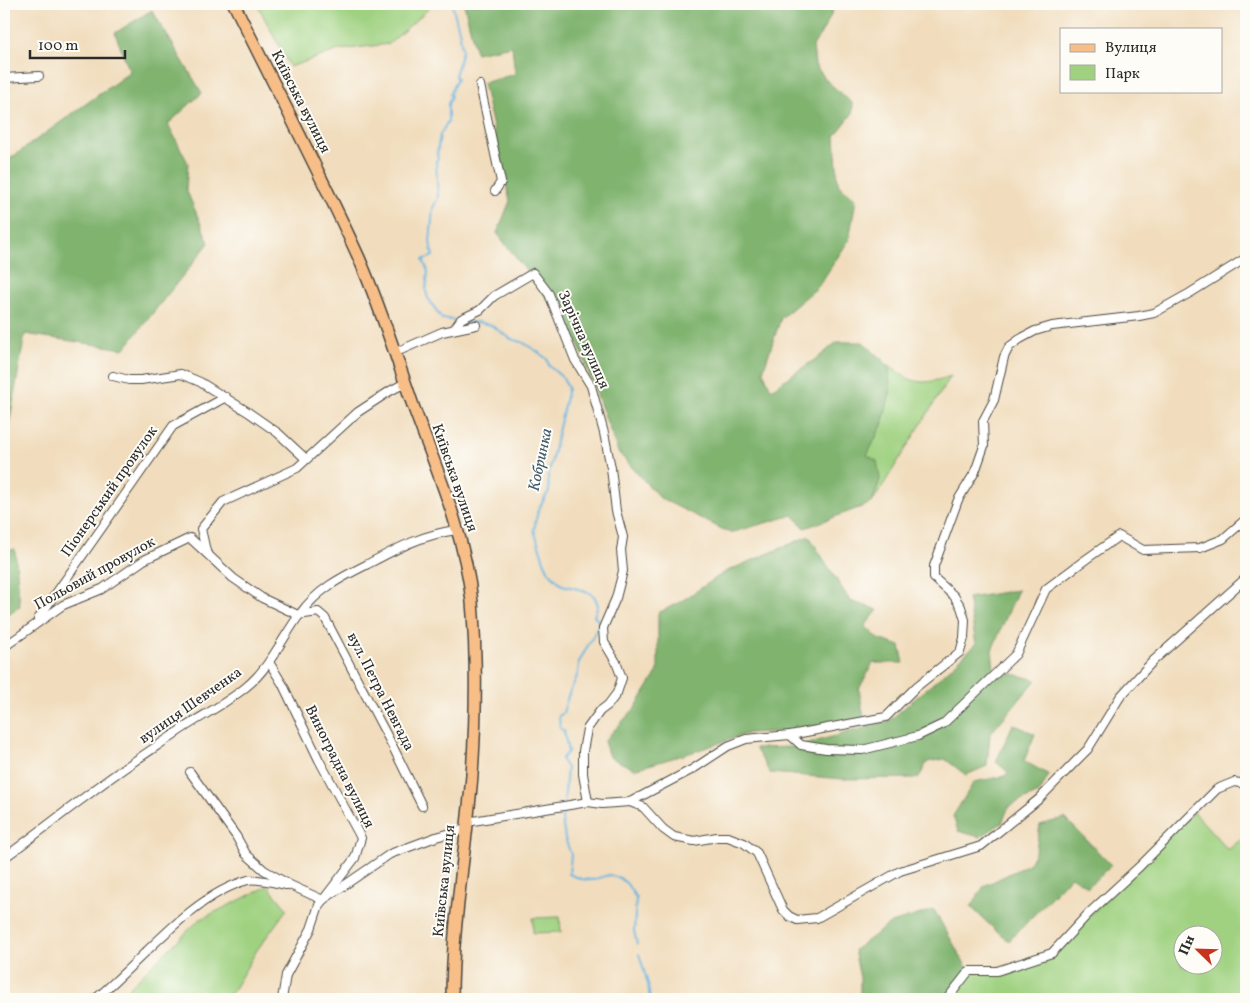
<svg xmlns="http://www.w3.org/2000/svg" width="1250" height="1003" viewBox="0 0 1250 1003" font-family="Vollkorn,serif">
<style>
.green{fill:#9fd180;stroke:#657e56;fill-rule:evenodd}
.forest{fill:#7fb36e;stroke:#556f4c}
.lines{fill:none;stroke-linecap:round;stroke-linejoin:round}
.stream{stroke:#67b5e1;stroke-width:2}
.minor-casing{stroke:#494641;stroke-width:10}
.primary-casing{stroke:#494641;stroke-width:14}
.minor{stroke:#fff;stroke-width:8}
.primary{stroke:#f7be88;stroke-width:11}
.labels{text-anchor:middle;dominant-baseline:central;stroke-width:4;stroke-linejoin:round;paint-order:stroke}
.street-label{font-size:15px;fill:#2b2b2b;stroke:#fdfcf7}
.water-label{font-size:16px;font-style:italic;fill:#405b6b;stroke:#fdfcf7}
</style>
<rect width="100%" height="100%" fill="#fdfcf7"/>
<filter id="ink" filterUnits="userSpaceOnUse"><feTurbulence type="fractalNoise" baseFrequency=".02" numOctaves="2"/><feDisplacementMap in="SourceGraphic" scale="10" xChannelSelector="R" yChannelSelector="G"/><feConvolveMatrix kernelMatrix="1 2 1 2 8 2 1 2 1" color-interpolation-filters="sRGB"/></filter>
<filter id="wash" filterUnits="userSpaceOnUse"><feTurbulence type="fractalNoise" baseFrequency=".0096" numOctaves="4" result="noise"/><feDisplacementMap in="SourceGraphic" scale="20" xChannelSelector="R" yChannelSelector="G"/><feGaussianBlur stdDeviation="1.12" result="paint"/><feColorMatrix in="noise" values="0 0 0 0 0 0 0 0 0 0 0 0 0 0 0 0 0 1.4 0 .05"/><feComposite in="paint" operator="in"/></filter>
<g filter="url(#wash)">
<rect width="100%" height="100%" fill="#f1ddbd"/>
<g class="green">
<polygon points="257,4 434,4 389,44 339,50 290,67"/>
<path d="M889 366C915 384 920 386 951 376L872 503 880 479 867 455 882 425 890 393Z"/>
<path d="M1194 812 1228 850 1246 835V999H947L969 971H997L1052 953ZM1182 936H1212V966H1182Z"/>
<polygon points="268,886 287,909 257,950 228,999 117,999 199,920"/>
<polygon points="560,917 561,932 533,933 533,918"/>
</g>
<g class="forest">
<polygon points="464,4 836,4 826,25 813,46 815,65 827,81 853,104 852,114 835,136 838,184 856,199 849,240 818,287 781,318 763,371 771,389 820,356 837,342 863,342 889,366 890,393 882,425 867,455 877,461 880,479 872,503 805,528 793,515 730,533 660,498 618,452 575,335 497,233 510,201 483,83 515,74 512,46 476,53"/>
<polygon points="152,10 202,93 168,124 188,163 186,189 209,243 124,349 25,334 6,442 4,444 4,163 130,72 115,33"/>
<polygon points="809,536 850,601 878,610 865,626 879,639 900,646 904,663 873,663 859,689 864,718 794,731 749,733 693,752 635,769 609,757 604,741 635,708 658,671 658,613 680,602 725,572"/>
<polygon points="15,549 20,607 4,616 4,551"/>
<polygon points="1018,590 992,650 994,669 1036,680 990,734 987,766 966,775 945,759 927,762 919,778 843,779 770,773 755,748 795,747 889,721 945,673 976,644 968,598"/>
<polygon points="1013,724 1035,734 1024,761 1049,775 1039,793 1009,806 1002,823 980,837 958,831 953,816 974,782 1005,776 1008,772 996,762"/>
<polygon points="1065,818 1111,865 1088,887 1071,876 1009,941 993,928 971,907 984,886 1029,864 1036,850 1040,825"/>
<polygon points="934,910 969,971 947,999 860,999 860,978 854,950 891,923"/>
</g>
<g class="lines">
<g class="stream">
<polyline points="452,4 460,34 462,51 455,76 457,78 450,94 451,97 448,104 448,121 440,135 437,154 438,159 436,161 438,198 433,208 430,242 433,256 423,260 428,271 426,291 428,298 442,319 448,319 457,322"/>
<polyline points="461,324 477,322 491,325 511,339 522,342 538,352 547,359 549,366 563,378 568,388 548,477 549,491 538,510 534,530 544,561 549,572 562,585 586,591 594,596 598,605 594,616 600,623 579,662 578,674 568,696 563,713 559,716 560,728 564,731 568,752 561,759 567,768 564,804"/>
<polyline points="563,808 562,820 565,838 571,855 569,874 581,879 592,880 609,875 620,878 627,884 636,898 634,931 637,944"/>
<polyline points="639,954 648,984 650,999"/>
</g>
</g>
</g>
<g filter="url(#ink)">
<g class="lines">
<defs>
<g id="minor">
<polyline points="4,78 39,76"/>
<polyline points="480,85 501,182 495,191"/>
<polyline points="454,329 461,319 480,310 494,296 533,273 549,294 575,360 591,386 604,433 611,468 616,511 623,537 621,550 623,571 616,598 603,628 604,642 616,662 622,678 617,693 608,705 600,711 587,729 583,751 583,774 588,802"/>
<polyline points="394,353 442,332 476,325"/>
<polyline points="113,376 129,380 141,380 181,374 200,382 248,412 278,433 306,459"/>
<polyline points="206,551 201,529 223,502 297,468 358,412 390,391 405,383"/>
<polyline points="38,619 173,426 226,397"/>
<polyline points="4,647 63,605 102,589 144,560 190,538 233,578 262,598 298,615 318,612 325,618 393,747 422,806"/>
<polyline points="790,735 886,717 916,687 960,652 964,638 965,620 961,607 954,596 934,578 934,566 958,500 975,472 984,446 983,421 994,400 1004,357 1009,347 1020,339 1035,331 1052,326 1139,316 1154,313 1190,293 1246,258"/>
<polyline points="190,772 236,836 246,854 264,870 290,885 323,900 355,858 361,838 319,760 283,685 269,662"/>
<polyline points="630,802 643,807 663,829 674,837 694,841 717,837 728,837 744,843 757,853 783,910 789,916 797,920 817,918 900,871 981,846 1039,799 1078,759 1088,749 1120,697 1153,661 1246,578"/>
<polyline points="467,822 588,802 602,804 630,802 693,769 728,746 746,739 790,735 801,745 826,749 862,750 918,736 943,724 1016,654 1046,589 1085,560 1119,536 1143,550 1200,548 1223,539 1246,519"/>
<path d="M4 858C33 837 60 815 89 794 117 772 147 753 176 733 199 717 224 705 246 687 270 668 282 638 300 614 317 590 340 578 366 565 396 549 423 534 457 530"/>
<path d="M95 999C141 962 190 896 248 880 256 878 276 883 286 885"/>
<polyline points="282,999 286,975 311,929 319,905 323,900 390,854 436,837 466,829"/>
<polyline points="947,999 969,971 997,971 1052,953 1088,914 1140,866 1217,789 1234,782 1246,784"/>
</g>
<path id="primary" d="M234 4C276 89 320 172 359 258 381 308 397 360 415 411 438 473 465 535 472 602 477 659 476 717 472 775 466 850 452 924 452 999"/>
</defs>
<use href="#minor" class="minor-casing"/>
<use href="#primary" class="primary-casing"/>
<use href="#minor" class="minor"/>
<use href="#primary" class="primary"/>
</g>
</g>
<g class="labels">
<g class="street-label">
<text transform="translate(300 102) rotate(63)">Київська вулиця</text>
<text transform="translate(583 340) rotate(66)">Зарічна вулиця</text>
<text transform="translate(454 478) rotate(71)">Київська вулиця</text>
<text transform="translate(110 492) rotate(-55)">Піонерський провулок</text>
<text transform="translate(95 574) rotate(-29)">Польовий провулок</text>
<text transform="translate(380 692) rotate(63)">вул. Петра Невгада</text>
<text transform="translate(191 706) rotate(-35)">вулиця Шевченка</text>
<text transform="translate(339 767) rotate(63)">Виноградна вулиця</text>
<text transform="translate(445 881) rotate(-84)">Київська вулиця</text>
</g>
<g class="water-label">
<text transform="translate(541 460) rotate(-78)">Кобринка</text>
</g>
</g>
<rect width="1250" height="1003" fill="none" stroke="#fdfcf7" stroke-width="20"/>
<rect x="1060" y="28" width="162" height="65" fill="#fdfcf7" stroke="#a9a8a5"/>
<rect x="1070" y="44" width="25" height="8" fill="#f7be88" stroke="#a9a8a5"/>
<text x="1105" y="52" font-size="15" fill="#2b2b2b">Вулиця</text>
<rect x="1070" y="65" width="25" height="15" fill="#9fd180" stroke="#a9a8a5"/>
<text x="1105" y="78" font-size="15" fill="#2b2b2b">Парк</text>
<g transform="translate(1198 950) rotate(293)"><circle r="24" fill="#fdfcf7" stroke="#a9a8a5"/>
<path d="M0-4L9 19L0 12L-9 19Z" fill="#c8321e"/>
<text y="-8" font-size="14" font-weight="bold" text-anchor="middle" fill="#2b2b2b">Пн</text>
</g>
<path d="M30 50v8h95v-8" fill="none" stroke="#2b2b2b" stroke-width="2.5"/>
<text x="38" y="50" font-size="15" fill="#2b2b2b" stroke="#fdfcf7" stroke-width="4" paint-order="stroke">100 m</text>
</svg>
